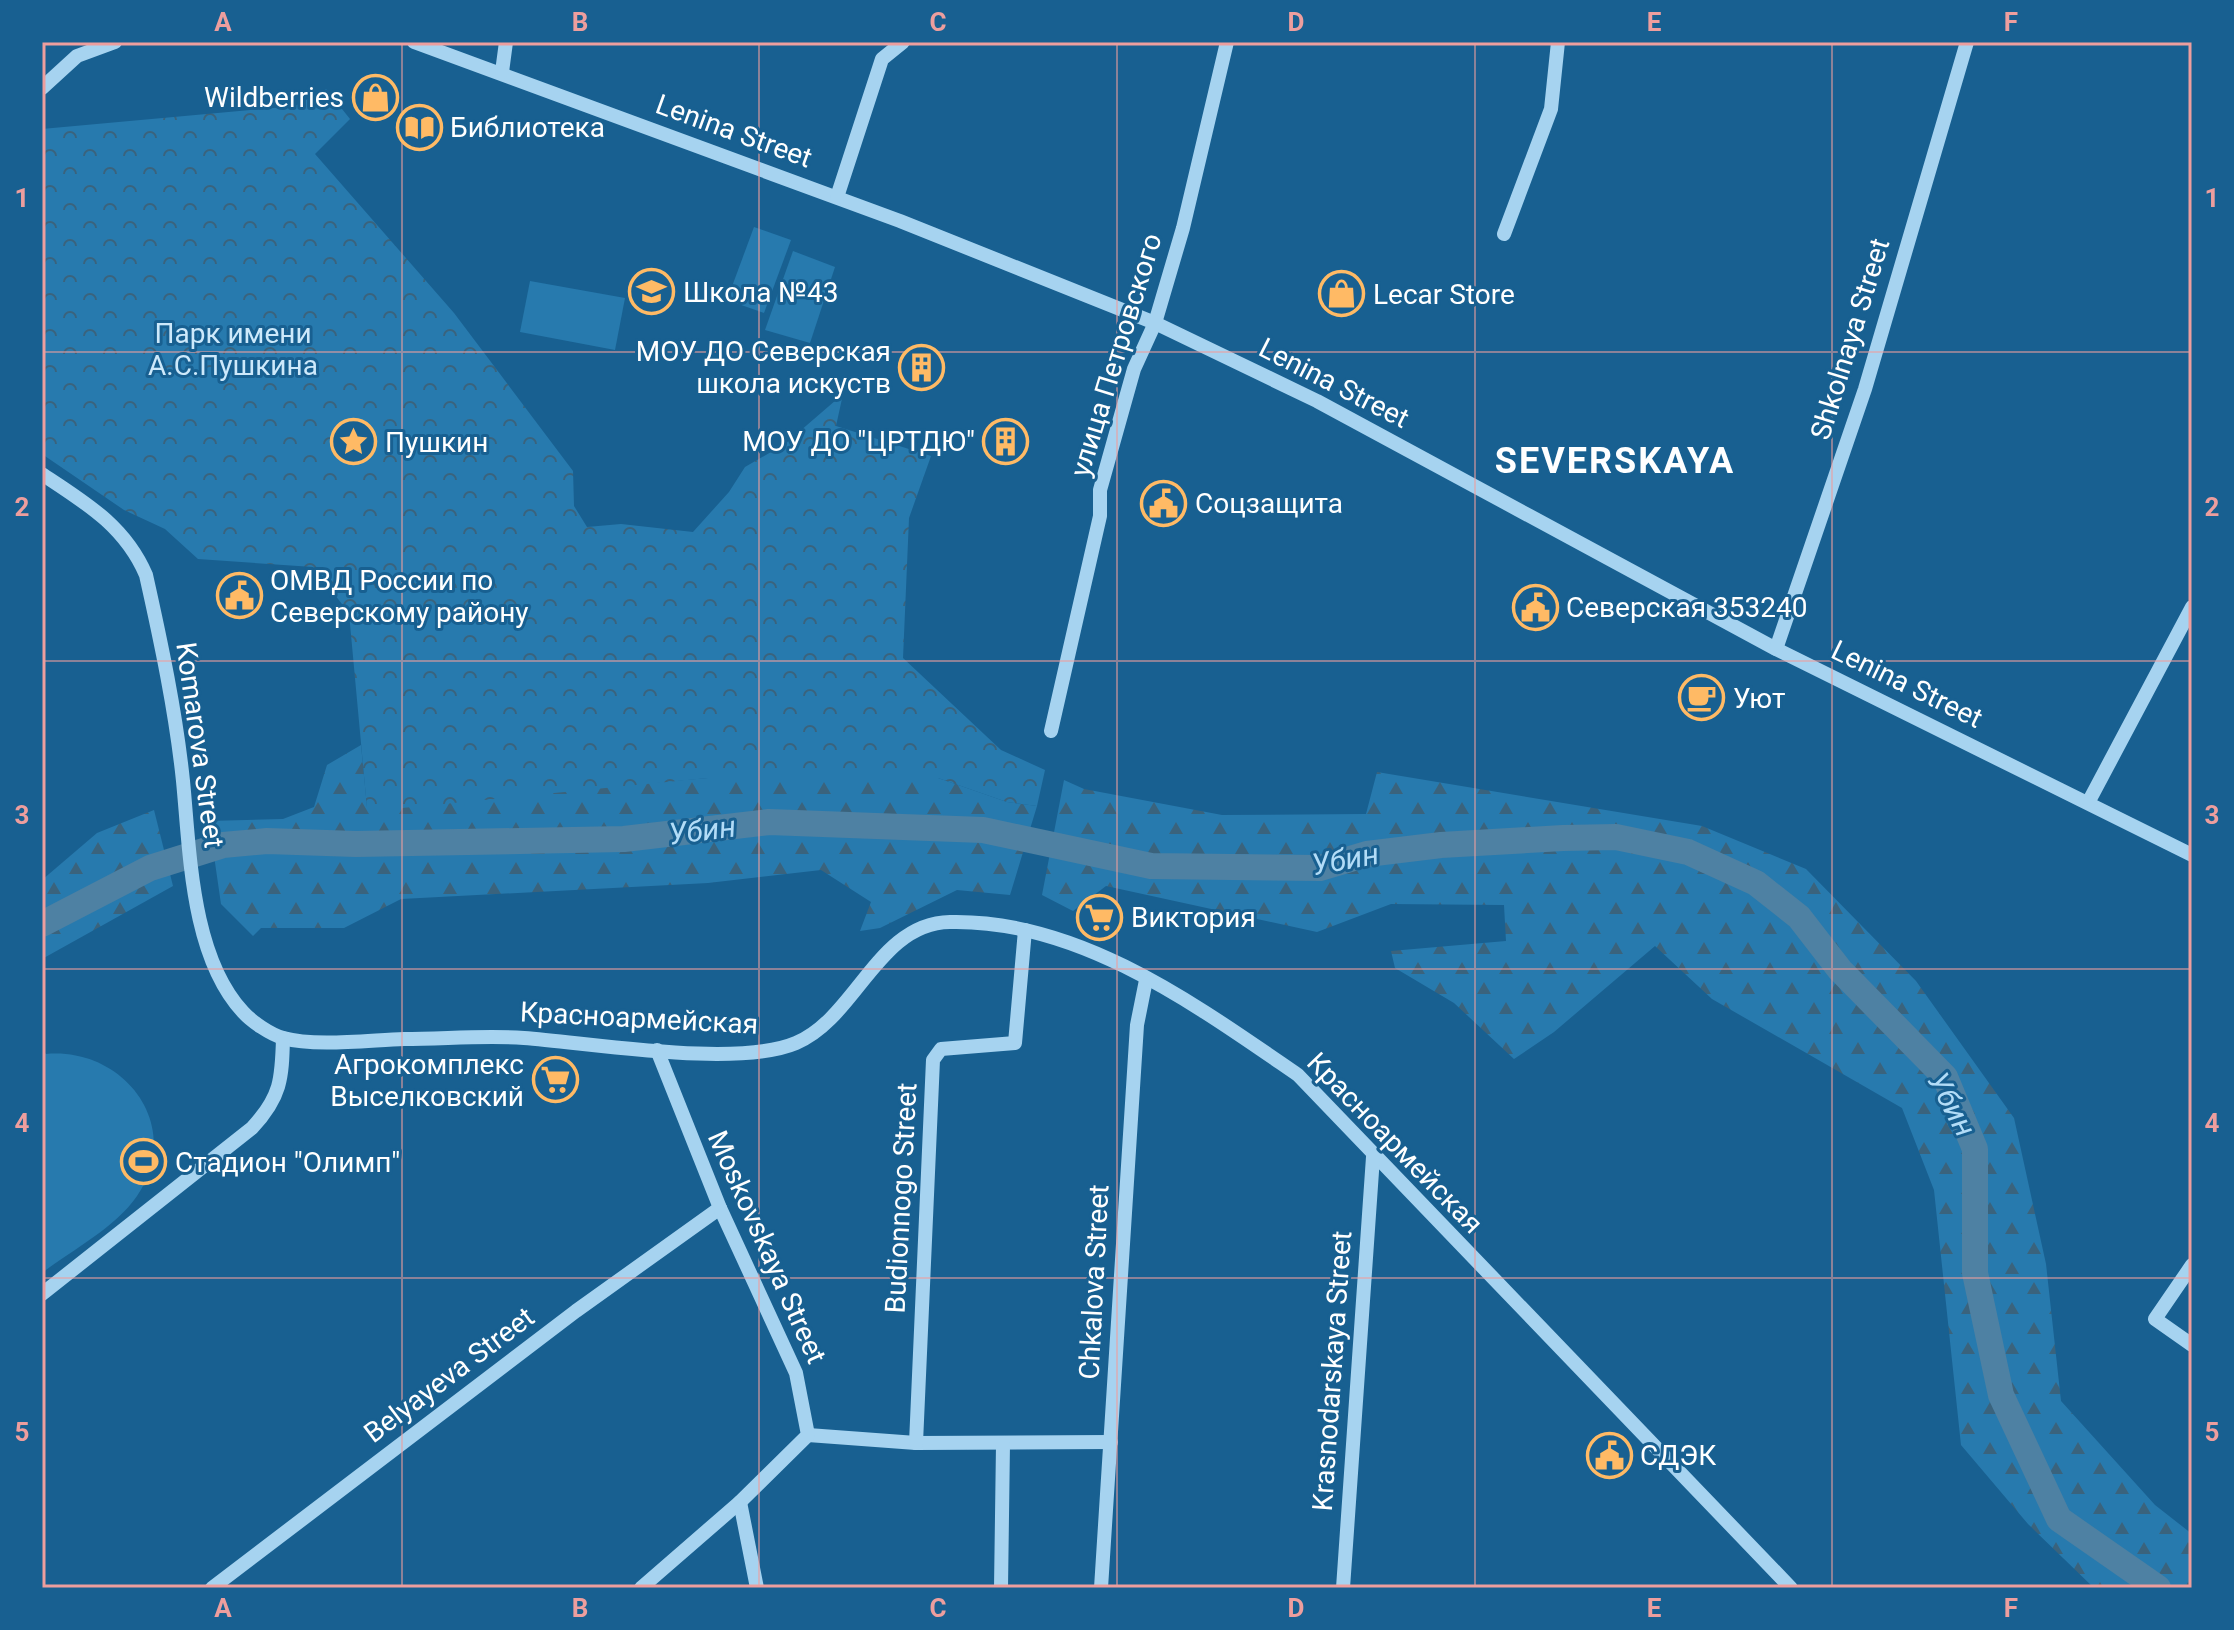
<svg xmlns="http://www.w3.org/2000/svg" width="2234" height="1630" viewBox="0 0 2234 1630" font-family="Roboto,sans-serif">
<style>
.green{fill:#277aae}
.forest{fill:url(#forest-firs)}
.park{fill:url(#park-crowns)}
.lines{fill:none;stroke-linecap:round;stroke-linejoin:round}
.river{stroke:#4e81a3;stroke-width:26}
.minor{stroke:#a6d3f0;stroke-width:14}
.grid{fill:none;stroke:#ed9e9e;stroke-width:2;stroke-opacity:0.55}
.labels{text-anchor:middle;dominant-baseline:central;stroke-width:6;stroke-linejoin:round;paint-order:stroke}
.poi-label{font-size:28px;fill:#fff;stroke:#186091;text-anchor:start}
.street-label{font-size:28px;fill:#fff;stroke:#186091}
.park-label{font-size:28px;fill:#cde9fb;stroke:#186091}
.water-label{font-size:30px;font-style:italic;fill:#b2dcf7;stroke:#186091}
.district-label{font-size:36px;font-weight:bold;letter-spacing:2px;fill:#fff;stroke:#186091}
.neatline{fill:none;stroke:#ed9e9e;stroke-width:3}
.grid-label{font-size:26px;text-anchor:middle;font-weight:bold;fill:#ed9e9e}
</style>
<defs>
<pattern id="forest-firs" width="22" height="20" patternUnits="userSpaceOnUse" patternTransform="scale(2)"><rect width="22" height="20" fill="#277aae"/><path d="M5 1l3.5 6h-7zM16 11l3.5 6h-7z" fill="#3a637d"/></pattern>
<pattern id="park-crowns" width="20" height="18" patternUnits="userSpaceOnUse" patternTransform="scale(2)"><rect width="20" height="18" fill="#277aae"/><path d="M2 6a3 3 0 1 1 6 0M12 15a3 3 0 1 1 6 0" fill="none" stroke="#3a637d"/></pattern>
</defs>
<rect width="100%" height="100%" fill="#186091"/>
<g class="green">
<polygon points="754,227 791,240 764,313 727,300"/>
<polygon points="793,251 835,267 810,343 765,330"/>
<polygon points="530,281 625,298 615,350 520,332"/>
<path d="M42 1049 46 1054C124 1047 185 1126 137 1196 115 1228 72 1250 42 1273Z"/>
</g>
<g class="forest">
<polygon points="361,745 367,807 708,778 938,778 1007,802 1037,806 1010,895 957,890 880,928 860,931 871,902 821,870 708,883 401,899 344,928 261,928 253,936 221,904 209,821 283,819 314,807 327,765"/>
<polygon points="1377,772 1702,826 1806,869 1916,981 2014,1118 2046,1264 2061,1401 2155,1505 2192,1534 2192,1588 2094,1588 2028,1524 1961,1445 1934,1190 1902,1108 1712,999 1655,946 1554,1032 1514,1059 1454,1003 1395,968 1391,951 1506,941 1504,905 1391,904 1317,932 1106,886 1073,911 1042,895 1064,780 1084,789 1222,815 1366,814"/>
<polygon points="154,810 173,886 42,959 42,880 97,833"/>
</g>
<polygon class="park" points="326,89 350,119 315,154 454,313 573,471 574,506 587,527 621,524 693,532 729,492 745,467 785,444 843,394 836,426 931,456 909,518 903,658 1001,750 1045,770 1037,806 1007,802 938,778 708,778 402,808 367,808 349,613 313,567 198,559 165,529 124,510 42,454 42,129 295,106"/>
<g class="lines">
<polyline class="river" points="42,924 150,868 223,845 267,841 356,844 624,839 769,822 983,830 1151,866 1320,868 1367,854 1441,845 1563,838 1616,837 1688,852 1756,883 1799,917 1840,970 1945,1077 1975,1149 1975,1273 2001,1395 2059,1519 2158,1588"/>
<g class="minor">
<polyline points="414,42 900,221 1155,323 1317,401 1776,649 2192,855"/>
<polyline points="502,72 506,42"/>
<polyline points="42,88 77,56 115,42"/>
<polyline points="837,197 882,59 903,42"/>
<polyline points="1504,234 1551,109 1558,42"/>
<path d="M42 474C86 503 125 526 146 575 161 642 176 713 183 781 190 852 191 956 243 1012 252 1022 270 1034 283 1038 315 1047 370 1040 404 1039 444 1039 485 1035 524 1038 592 1043 737 1068 796 1043 856 1018 878 923 950 922 1079 919 1196 1005 1298 1075L1791 1588"/>
<polyline points="1776,649 1865,389 1967,42"/>
<polyline points="1051,731 1100,516 1100,490 1134,369 1155,323 1183,228 1227,42"/>
<polyline points="2089,801 2192,607"/>
<polyline points="2192,1265 2155,1319 2192,1345"/>
<path d="M42 1294 252 1128C281 1097 282 1079 283 1038"/>
<polyline points="808,1435 916,1443 1111,1442"/>
<polyline points="916,1443 933,1060 941,1049 1015,1043 1025,930"/>
<polyline points="740,1502 757,1588"/>
<polyline points="212,1588 576,1311 720,1208"/>
<polyline points="641,1588 740,1502 808,1435 796,1373 720,1208 657,1050"/>
<polyline points="1001,1588 1003,1444"/>
<polyline points="1101,1588 1137,1025 1146,980"/>
<polyline points="1343,1588 1373,1157"/>
</g>
</g>
<path class="grid" d="M402 42V1588M759 42V1588M1117 42V1588M1475 42V1588M1832 42V1588M42 352H2192M42 661H2192M42 969H2192M42 1278H2192"/>
<defs>
<symbol id="shop-ring" viewBox="-11 -11 22 22"><circle r="9.5" fill="#186091" stroke="#ffba65" stroke-width="1.5"/><path d="M-5-2.5h2.3a2.7 3.5 0 0 1 5.4 0H5L5.5 6h-11ZM-1.5-2.5h3a1.5 2.3 0 0 0-3 0Z" fill="#ffba65"/></symbol>
<symbol id="library-ring" viewBox="-11 -11 22 22"><circle r="9.5" fill="#186091" stroke="#ffba65" stroke-width="1.5"/><path d="M-6-4Q-3-5.5-.7-3.5V5Q-3 3-6 4ZM6-4Q3-5.5 .7-3.5V5Q3 3 6 4Z" fill="#ffba65"/></symbol>
<symbol id="school-ring" viewBox="-11 -11 22 22"><circle r="9.5" fill="#186091" stroke="#ffba65" stroke-width="1.5"/><path d="M0-5L7-2L0 1L-7-2ZM-4 1L0 2.5L4 1V4Q0 6-4 4Z" fill="#ffba65"/></symbol>
<symbol id="building-ring" viewBox="-11 -11 22 22"><circle r="9.5" fill="#186091" stroke="#ffba65" stroke-width="1.5"/><path d="M-4-6H4V6H1V3H-1V6H-4ZM-2.5-4.3h1.7v1.8h-1.7ZM.8-4.3h1.7v1.8H.8ZM-2.5-1h1.7V.8h-1.7ZM.8-1h1.7V.8H.8Z" fill="#ffba65"/></symbol>
<symbol id="sight-ring" viewBox="-11 -11 22 22"><circle r="9.5" fill="#186091" stroke="#ffba65" stroke-width="1.5"/><path d="M0-6L1.8-2.2L6-1.7L2.9 1.2L3.7 5.4L0 3.3L-3.7 5.4L-2.9 1.2L-6-1.7L-1.8-2.2Z" fill="#ffba65"/></symbol>
<symbol id="civic-ring" viewBox="-11 -11 22 22"><circle r="9.5" fill="#186091" stroke="#ffba65" stroke-width="1.5"/><path d="M-.6-6.5H3V-4.5H.6V-3L4-1V1h2V6H-6V1h2V-1L-.6-3ZM-1.2 2.5V6h2.4V2.5Z" fill="#ffba65"/></symbol>
<symbol id="cafe-ring" viewBox="-11 -11 22 22"><circle r="9.5" fill="#186091" stroke="#ffba65" stroke-width="1.5"/><path d="M-5.5-4.5H6V0H3Q3 3.5 0 3.5H-2.5Q-5.5 3.5-5.5 0ZM3-3.2v2h1.7v-2ZM-6 4.5H4V6H-6Z" fill="#ffba65"/></symbol>
<symbol id="supermarket-ring" viewBox="-11 -11 22 22"><circle r="9.5" fill="#186091" stroke="#ffba65" stroke-width="1.5"/><path d="M-6-5.5h2.5l.6 2H6L4.5 2H-2.5L-4.4-4H-6ZM-1.5 3.2a1.3 1.3 0 1 0 .1 0ZM3 3.2a1.3 1.3 0 1 0 .1 0Z" fill="#ffba65"/></symbol>
<symbol id="stadium-ring" viewBox="-11 -11 22 22"><circle r="9.5" fill="#186091" stroke="#ffba65" stroke-width="1.5"/><path d="M0-5a6.5 5 0 1 0 0 10a6.5 5 0 1 0 0-10ZM-3.5-1.8h7v3.6h-7Z" fill="#ffba65"/></symbol>
</defs>
<g fill-rule="evenodd">
<use href="#shop-ring" x="350" y="72" width="51" height="51"/>
<use href="#library-ring" x="394" y="102" width="51" height="51"/>
<use href="#school-ring" x="626" y="266" width="51" height="51"/>
<use href="#shop-ring" x="1316" y="268" width="51" height="51"/>
<use href="#building-ring" x="896" y="342" width="51" height="51"/>
<use href="#building-ring" x="980" y="416" width="51" height="51"/>
<use href="#sight-ring" x="328" y="416" width="51" height="51"/>
<use href="#civic-ring" x="1138" y="478" width="51" height="51"/>
<use href="#civic-ring" x="214" y="570" width="51" height="51"/>
<use href="#civic-ring" x="1510" y="582" width="51" height="51"/>
<use href="#cafe-ring" x="1676" y="672" width="51" height="51"/>
<use href="#supermarket-ring" x="1074" y="892" width="51" height="51"/>
<use href="#supermarket-ring" x="530" y="1054" width="51" height="51"/>
<use href="#stadium-ring" x="118" y="1136" width="51" height="51"/>
<use href="#civic-ring" x="1584" y="1430" width="51" height="51"/>
</g>
<g class="labels">
<g class="poi-label">
<text x="344" y="97" text-anchor="end">Wildberries</text>
<text x="450" y="127">Библиотека</text>
<text x="683" y="292">Школа №43</text>
<text x="1373" y="294">Lecar Store</text>
<text x="891" y="351" text-anchor="end">МОУ ДО Северская<tspan x="891" dy="32">школа искуств</tspan></text>
<text x="975" y="441" text-anchor="end">МОУ ДО "ЦРТДЮ"</text>
<text x="385" y="442">Пушкин</text>
<text x="1195" y="503">Соцзащита</text>
<text x="270" y="580">ОМВД России по<tspan x="270" dy="32">Северскому району</tspan></text>
<text x="1566" y="607">Северская 353240</text>
<text x="1733" y="698">Уют</text>
<text x="1131" y="917">Виктория</text>
<text x="524" y="1064" text-anchor="end">Агрокомплекс<tspan x="524" dy="32">Выселковский</tspan></text>
<text x="175" y="1162">Стадион "Олимп"</text>
<text x="1640" y="1455">СДЭК</text>
</g>
<g class="street-label">
<text transform="translate(734 131) rotate(20)">Lenina Street</text>
<text transform="translate(1850 339) rotate(-73)">Shkolnaya Street</text>
<text transform="translate(1116 355) rotate(-73)">улица Петровского</text>
<text transform="translate(1334 383) rotate(27)">Lenina Street</text>
<text transform="translate(1907 684) rotate(26)">Lenina Street</text>
<text transform="translate(200 745) rotate(82)">Komarova Street</text>
<text transform="translate(639 1018) rotate(3)">Красноармейская</text>
<text transform="translate(1395 1143) rotate(46)">Красноармейская</text>
<text transform="translate(901 1198) rotate(-87)">Budionnogo Street</text>
<text transform="translate(767 1247) rotate(66)">Moskovskaya Street</text>
<text transform="translate(1094 1282) rotate(-87)">Chkalova Street</text>
<text transform="translate(1332 1371) rotate(-86)">Krasnodarskaya Street</text>
<text transform="translate(449 1375) rotate(-37)">Belyayeva Street</text>
</g>
<g class="park-label">
<text x="233" y="333">Парк имени<tspan x="233" dy="32">А.С.Пушкина</tspan></text>
</g>
<g class="water-label">
<text transform="translate(702 830) rotate(-7)">Убин</text>
<text transform="translate(1345 859) rotate(-10)">Убин</text>
<text transform="translate(1952 1104) rotate(62)">Убин</text>
</g>
<g class="district-label">
<text x="1615" y="461">SEVERSKAYA</text>
</g>
</g>
<rect width="2234" height="1630" fill="none" stroke="#186091" stroke-width="88"/>
<rect x="44" y="44" width="2146" height="1542" class="neatline"/>
<g class="grid-label">
<text x="223" y="31">A</text>
<text x="580" y="31">B</text>
<text x="938" y="31">C</text>
<text x="1296" y="31">D</text>
<text x="1654" y="31">E</text>
<text x="2011" y="31">F</text>
<text x="22" y="207">1</text>
<text x="2212" y="207">1</text>
<text x="22" y="516">2</text>
<text x="2212" y="516">2</text>
<text x="22" y="824">3</text>
<text x="2212" y="824">3</text>
<text x="22" y="1132">4</text>
<text x="2212" y="1132">4</text>
<text x="22" y="1441">5</text>
<text x="2212" y="1441">5</text>
<text x="223" y="1617">A</text>
<text x="580" y="1617">B</text>
<text x="938" y="1617">C</text>
<text x="1296" y="1617">D</text>
<text x="1654" y="1617">E</text>
<text x="2011" y="1617">F</text>
</g>
</svg>
